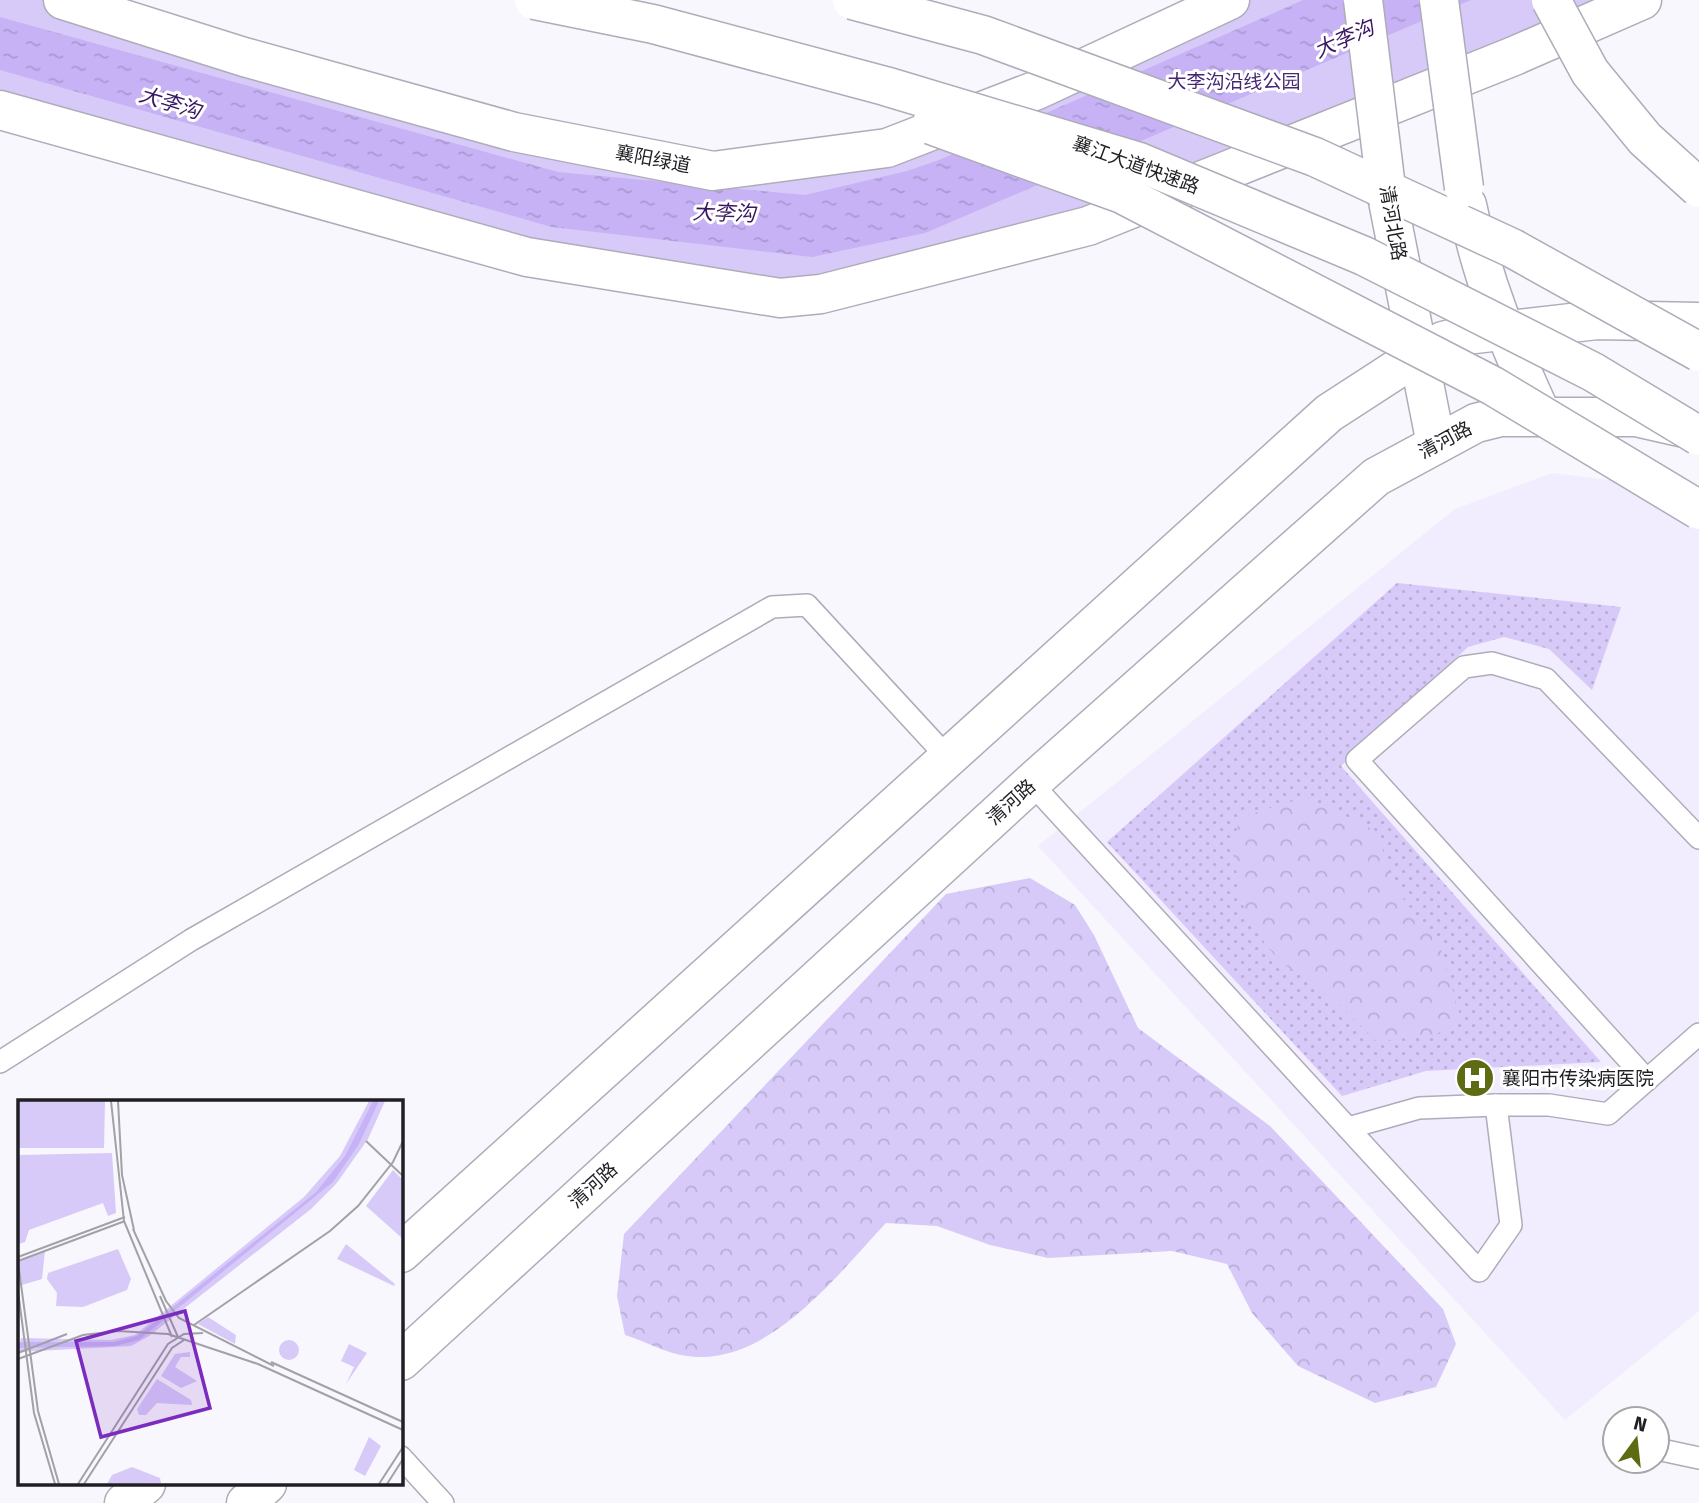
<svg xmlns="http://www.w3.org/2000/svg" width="1699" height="1503" viewBox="0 0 1699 1503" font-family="'Fira Sans','Noto Sans SC',sans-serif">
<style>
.built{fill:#f1ecfe}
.grass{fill:url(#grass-dots)}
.forest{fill:url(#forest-crowns)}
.park{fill:#d7caf9}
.water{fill:url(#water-ripples)}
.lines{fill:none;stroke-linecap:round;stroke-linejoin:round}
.service-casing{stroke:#afacb9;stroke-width:24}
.minor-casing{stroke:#afacb9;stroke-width:41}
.secondary-casing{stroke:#afacb9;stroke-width:41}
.primary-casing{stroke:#afacb9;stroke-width:41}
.service{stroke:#fff;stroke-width:21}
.minor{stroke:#fff;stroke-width:38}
.secondary{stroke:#fff;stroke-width:38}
.primary{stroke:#fff;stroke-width:38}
.secondary-bridge-casing{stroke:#afacb9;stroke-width:41;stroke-linecap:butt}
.trunk-bridge-casing{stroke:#afacb9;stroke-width:41;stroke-linecap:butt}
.secondary-bridge{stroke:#fff;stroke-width:38}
.trunk-bridge{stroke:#fff;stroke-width:38}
.labels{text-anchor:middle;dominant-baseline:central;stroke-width:6;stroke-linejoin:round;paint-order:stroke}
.park-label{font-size:19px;fill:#462774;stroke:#fff}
.street-label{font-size:19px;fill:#201f24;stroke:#fff}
.poi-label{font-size:19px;fill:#201f24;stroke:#fff;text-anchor:start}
.water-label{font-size:21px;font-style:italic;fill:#371663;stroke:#fff}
.inset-road{fill:none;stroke:#a2a1a6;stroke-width:2}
.view{fill:#7b2cbf;fill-opacity:0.15;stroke:#7b2cbf;stroke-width:3.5}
.inset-edge{fill:none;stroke:#201f24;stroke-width:3.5}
</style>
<defs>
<pattern id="grass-dots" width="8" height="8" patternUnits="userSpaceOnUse" patternTransform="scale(1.75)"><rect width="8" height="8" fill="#d7caf9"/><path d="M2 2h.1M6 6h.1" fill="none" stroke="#b8add5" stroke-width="1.8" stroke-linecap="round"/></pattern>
<pattern id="forest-crowns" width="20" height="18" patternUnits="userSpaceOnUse" patternTransform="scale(1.75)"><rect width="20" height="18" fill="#d7caf9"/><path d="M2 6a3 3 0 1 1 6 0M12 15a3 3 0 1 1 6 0" fill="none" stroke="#b8add5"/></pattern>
<pattern id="water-ripples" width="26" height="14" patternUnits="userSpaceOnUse" patternTransform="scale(1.75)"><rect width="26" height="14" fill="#c6b2f5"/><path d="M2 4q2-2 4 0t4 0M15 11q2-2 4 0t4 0" fill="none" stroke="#aa99d2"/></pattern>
</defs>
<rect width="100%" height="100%" fill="#f8f7fd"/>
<polygon class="built" points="1552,473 1681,489 1699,499 1699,1311 1565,1420 1038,846 1455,509"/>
<polygon class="grass" points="1397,583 1621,607 1592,690 1549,649 1504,637 1468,647 1341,766 1601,1062 1426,1071 1342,1096 1107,842"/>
<g class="forest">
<polygon points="1307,797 1378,832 1392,884 1440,946 1461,1019 1437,1034 1377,1042 1323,989 1280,962 1246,919 1232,849 1240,817"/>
<path d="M1030 878 1075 905 1094 935 1138 1028 1270 1126 1443 1309 1456 1344 1436 1387 1375 1403 1298 1366 1252 1313 1227 1264 1172 1251 1048 1258 990 1245 937 1226 886 1223C836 1276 768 1367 687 1356 667 1354 645 1341 625 1335L617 1296 624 1234 946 894Z"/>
</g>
<polygon class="park" points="0,0 63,0 713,171 887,148 1230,0 1613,0 1088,226 780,298 0,113"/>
<polygon class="water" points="1303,0 1471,0 925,233 812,257 552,227 0,70 0,17 558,172 805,195 907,171 939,160"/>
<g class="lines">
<defs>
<g id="service">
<polyline points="1031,783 1479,1271 1511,1225 1496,1105 1549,1105 1608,1114 1699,1034"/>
<polyline points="0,1062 191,940 772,607 807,605 948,758"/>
<polyline points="1647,1080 1357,760 1464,667 1492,663 1546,679 1699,838"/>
<polyline points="1348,1128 1419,1108 1496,1105"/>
<polyline points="1657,1449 1699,1458"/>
<polyline points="401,1457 443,1503"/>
</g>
<g id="minor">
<polyline points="63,0 244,57 514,132 713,171 887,148 1037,90 1230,0"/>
<polyline points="0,110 527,257 780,298 821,294 1088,226 1514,56 1642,0"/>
</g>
<g id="secondary">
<polyline points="1387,196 1436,444"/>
<path d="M1467 205C1482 280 1510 347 1542 416"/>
</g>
<g id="primary">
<polyline points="401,1253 1329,413 1420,354 1443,341 1466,335 1597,320 1699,322"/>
<polyline points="401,1361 1031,783 1376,477 1476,423 1500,417 1636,417 1680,427"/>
<polyline points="124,1503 146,1484"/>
<polyline points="246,1503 267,1484"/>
</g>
</defs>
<use href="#service" class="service-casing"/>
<use href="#minor" class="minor-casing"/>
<use href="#secondary" class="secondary-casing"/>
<use href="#primary" class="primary-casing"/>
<use href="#service" class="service"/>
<use href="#minor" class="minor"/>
<use href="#secondary" class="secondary"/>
<use href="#primary" class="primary"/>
<defs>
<g id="secondary-bridge">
<polyline points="1363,0 1387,196"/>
<polyline points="1439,0 1464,188"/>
</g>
<g id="trunk-bridge">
<polyline points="534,0 653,24 885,86 1139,162 1364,256 1593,372 1699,436"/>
<polyline points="852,0 983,35 1315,157 1512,248 1699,352"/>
<polyline points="1551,0 1590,72 1645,139 1699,188"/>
<polyline points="931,125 1122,194 1493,386 1699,510"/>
</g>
</defs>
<use href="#secondary-bridge" class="secondary-bridge-casing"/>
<use href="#trunk-bridge" class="trunk-bridge-casing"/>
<use href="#secondary-bridge" class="secondary-bridge"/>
<use href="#trunk-bridge" class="trunk-bridge"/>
</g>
<defs>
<symbol id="hospital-disc" viewBox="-11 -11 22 22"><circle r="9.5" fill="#5e6b13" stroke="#fff"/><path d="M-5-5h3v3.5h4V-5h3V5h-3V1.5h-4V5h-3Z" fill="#fff"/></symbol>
</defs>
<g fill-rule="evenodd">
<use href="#hospital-disc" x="1453" y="1056" width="44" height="44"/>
</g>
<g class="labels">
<g class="park-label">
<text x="1234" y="81">大李沟沿线公园</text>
</g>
<g class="street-label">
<text transform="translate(653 159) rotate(11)">襄阳绿道</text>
<text transform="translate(1136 165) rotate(20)">襄江大道快速路</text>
<text transform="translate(1393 223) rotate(80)">清河北路</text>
<text transform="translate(1445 440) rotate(-28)">清河路</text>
<text transform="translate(1011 802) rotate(-42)">清河路</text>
<text transform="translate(593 1185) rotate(-42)">清河路</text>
</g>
<g class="poi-label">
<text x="1502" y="1078">襄阳市传染病医院</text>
</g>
<g class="water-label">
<text transform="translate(1344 39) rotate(-24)">大李沟</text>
<text transform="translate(170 103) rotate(17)">大李沟</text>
<text transform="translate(724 213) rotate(2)">大李沟</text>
</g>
</g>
<g transform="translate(18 1100)">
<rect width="385" height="385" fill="#f8f7fd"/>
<path d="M0 1H87L86 48H0ZM94 53 98 113 90 116 85 103 11 130 7 142 1 144 0 55ZM100 149 113 179 109 190 65 207 38 206 39 193 29 179 30 173ZM190 217 218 235 217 244 180 224ZM261 250a10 10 0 1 1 20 0a10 10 0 1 1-20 0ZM331 244 349 253 328 284 336 267 323 261ZM172 252V257H163L157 267 179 281 163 288 143 276 157 254Z" fill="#d7caf9"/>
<path d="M375 70 385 80V139L348 106ZM139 279 173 300 174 305 139 303 128 315H121L119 309ZM114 367 142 378 143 383 89 384 94 375Z" fill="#d7caf9"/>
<path d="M351 1H367L350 39 318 84 293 109 131 236 113 246 0 252 3 238 93 240 117 235 286 97 322 56ZM328 144 377 184 376 186 319 159ZM27 151 24 179 4 185 0 161ZM351 337 363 346 347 376 336 370Z" fill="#d7caf9"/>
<path d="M355 1H361L341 44 315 82 121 240 97 246 0 248V243L7 242H96L119 236 298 92 327 56Z" fill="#c6b2f5"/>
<path class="inset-road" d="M93 1 106 121 154 237M100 1 104 75 116 130M348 41 385 76M115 129 148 201 161 218 256 266M0 157 107 117M0 161 107 121M0 162 20 311 41 384M0 191 16 313 37 384M142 196 160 237M176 225 312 131 340 106 375 62 385 41M0 253 49 234M0 259 65 235 100 231 150 234 240 264 385 330M253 262 385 322M60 384 150 244 166 234 185 233M66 384 154 248 166 240M361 384 385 347M369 384 385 359"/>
<path class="view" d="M167 211 192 308 83 337 58 241Z"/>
<rect width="385" height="385" class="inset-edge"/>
</g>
<g transform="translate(1636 1440) rotate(15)"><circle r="33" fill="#ffffff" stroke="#a6a5a7" stroke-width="2"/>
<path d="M0-5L12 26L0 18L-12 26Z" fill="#5e6b13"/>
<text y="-10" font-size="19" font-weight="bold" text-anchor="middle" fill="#201f24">N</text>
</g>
</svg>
